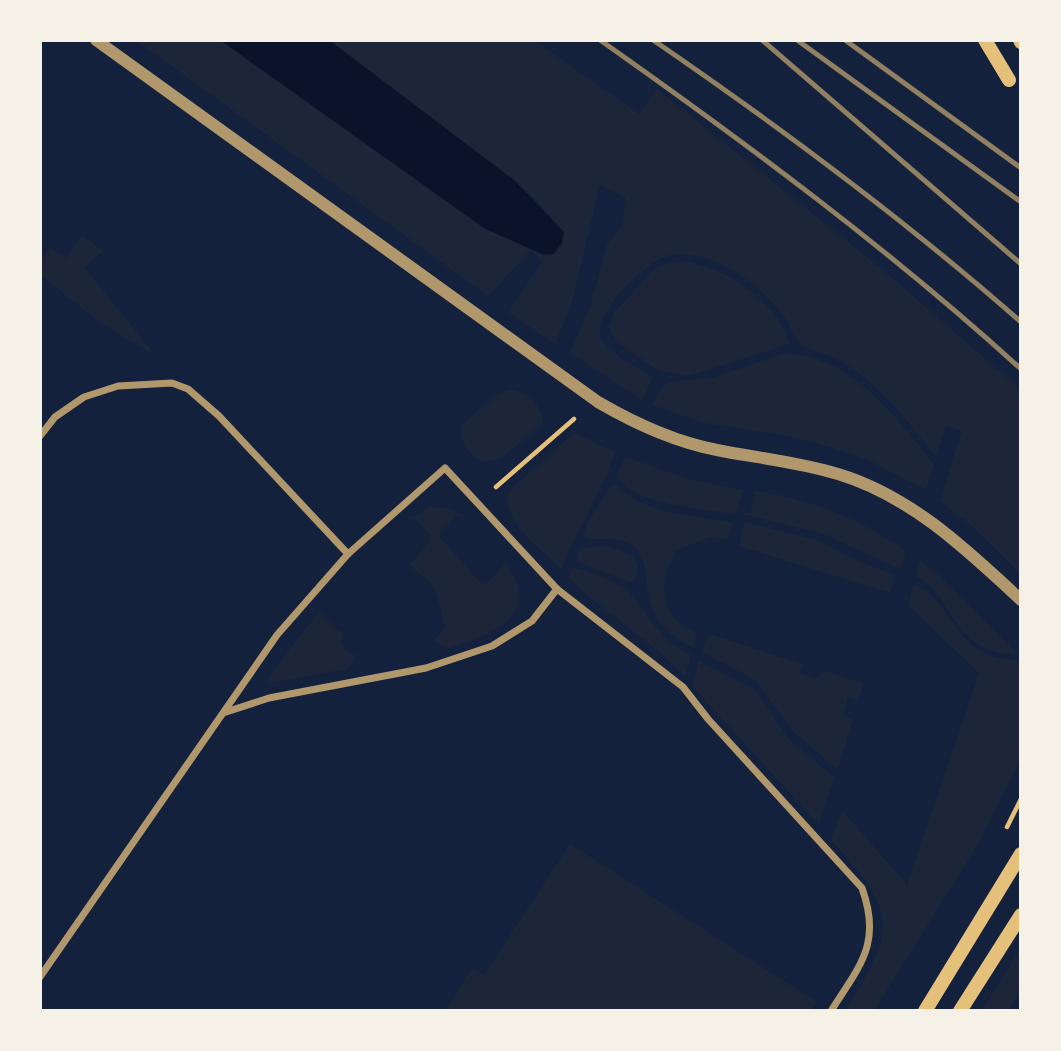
<svg xmlns="http://www.w3.org/2000/svg" width="1061" height="1051" viewBox="0 0 1061 1051" font-family="'Exo 2',sans-serif">
<style>
.green{fill:#1d2539}
.water{fill:#0b132b}
.lines{fill:none;stroke-linecap:round;stroke-linejoin:round}
.path{stroke:#e5c07b;stroke-width:4.5}
.minor{stroke:#b1986c;stroke-width:7}
.tertiary{stroke:#b1986c;stroke-width:12}
.secondary{stroke:#e5c07b;stroke-width:14}
.rail{stroke:#918062;stroke-width:5}
</style>
<rect width="100%" height="100%" fill="#14213d"/>
<g class="green">
<path d="M136 40H220L484 228 544 255 560 228 535 199 329 40H534L639 114 657 89 882 269 1021 390V574L973 527 940 501 962 431 946 426 936 456C909 423 880 384 842 362 829 354 815 352 801 345 794 337 791 327 785 318 770 296 743 274 719 263 703 256 683 251 667 256 647 261 595 312 600 334 605 353 638 367 653 377L642 400 570 353 590 307 607 245 622 226 626 198 600 185 572 302 555 344 508 312 542 262 531 250 488 296Z"/>
<polygon points="82,235 103,251 84,267 156,356 101,323 40,275 40,261 50,248 66,258"/>
<path d="M684 261C724 267 779 302 789 344L689 376 658 370 615 341 609 327 613 314 651 272 663 264Z"/>
<path d="M782 354C849 352 896 417 934 464L926 490 866 459 830 447 788 436 704 423 652 405 663 386 669 382 712 378Z"/>
<path d="M510 390C527 391 544 407 542 424L501 459 484 462C469 455 457 441 462 424L497 395Z"/>
<path d="M574 433 615 452C601 493 578 529 561 569 543 551 499 519 509 491Z"/>
<path d="M625 457 691 480 743 490 735 515C706 507 631 507 617 475Z"/>
<path d="M616 485C647 516 693 514 733 523L728 540 710 537 677 550C656 582 659 618 697 633L693 647C685 645 678 639 671 633 635 605 656 566 634 547 621 536 603 540 587 539L583 535 588 522 609 488Z"/>
<path d="M753 491C810 498 860 519 906 551L900 569 821 533 746 515V513H750L756 495Z"/>
<path d="M428 507 453 509 462 516H457L440 531V537L481 583 487 584 505 563C546 615 489 636 447 649L434 640 445 628 435 587 409 565 431 541 428 538 431 535 415 519H410Z"/>
<polygon points="744,522 820,541 858,561 895,575 890,593 739,546"/>
<polygon points="607,546 634,556 638,568 635,580 630,582 577,561 580,548"/>
<path d="M920 560 935 572 1018 654C949 655 955 592 916 577Z"/>
<path d="M574 567C589 572 607 577 620 586 651 606 649 636 691 655L685 676C650 639 604 613 568 577Z"/>
<path d="M914 584C958 603 950 660 1021 660V758L983 836 874 1011H845C897 929 898 912 831 840L842 810 907 885 979 673 908 605Z"/>
<polygon points="319,612 339,632 343,631 341,641 345,650 356,656 347,669 269,683 269,676"/>
<polygon points="709,634 803,664 800,674 819,679 822,670 864,684 858,700 848,697 843,715 853,719 838,770 793,731 755,680 702,652"/>
<polygon points="699,661 755,689 788,738 834,777 819,825 692,686"/>
<polygon points="570,844 817,1002 811,1011 445,1011 472,968 484,975"/>
<polygon points="1021,948 1021,988 1009,1011 982,1011"/>
</g>
<polygon class="water" points="220,40 329,40 514,180 564,232 562,243 554,254 544,255 484,228"/>
<g class="lines">
<g class="path">
<polyline points="496,487 574,419"/>
<polyline points="1007,827 1021,799"/>
</g>
<g class="minor">
<polyline points="40,436 55,417 84,397 118,386 172,383 188,389 219,416 348,554"/>
<path d="M557 589 683 687 708 719 862 888C882 944 860 965 831 1011"/>
<polyline points="40,977 277,635 348,554 445,468 557,589 532,621 492,646 426,668 269,698 223,713"/>
</g>
<path class="tertiary" d="M96 40 598 402C634 423 675 442 717 450 757 458 798 462 838 474 911 496 966 549 1021 600"/>
<g class="secondary">
<polyline points="985,40 1009,80"/>
<polyline points="1020,40 1021,42"/>
<polyline points="925,1011 1021,854"/>
<polyline points="960,1011 1021,915"/>
</g>
<g class="rail">
<path d="M600 40C746 143 889 249 1021 369"/>
<path d="M653 40C780 127 905 220 1021 322"/>
<polyline points="762,40 1021,264"/>
<polyline points="797,40 1021,202"/>
<polyline points="845,40 1021,168"/>
</g>
</g>
<rect width="1061" height="1051" fill="none" stroke="#f6f1e7" stroke-width="84"/>
</svg>
